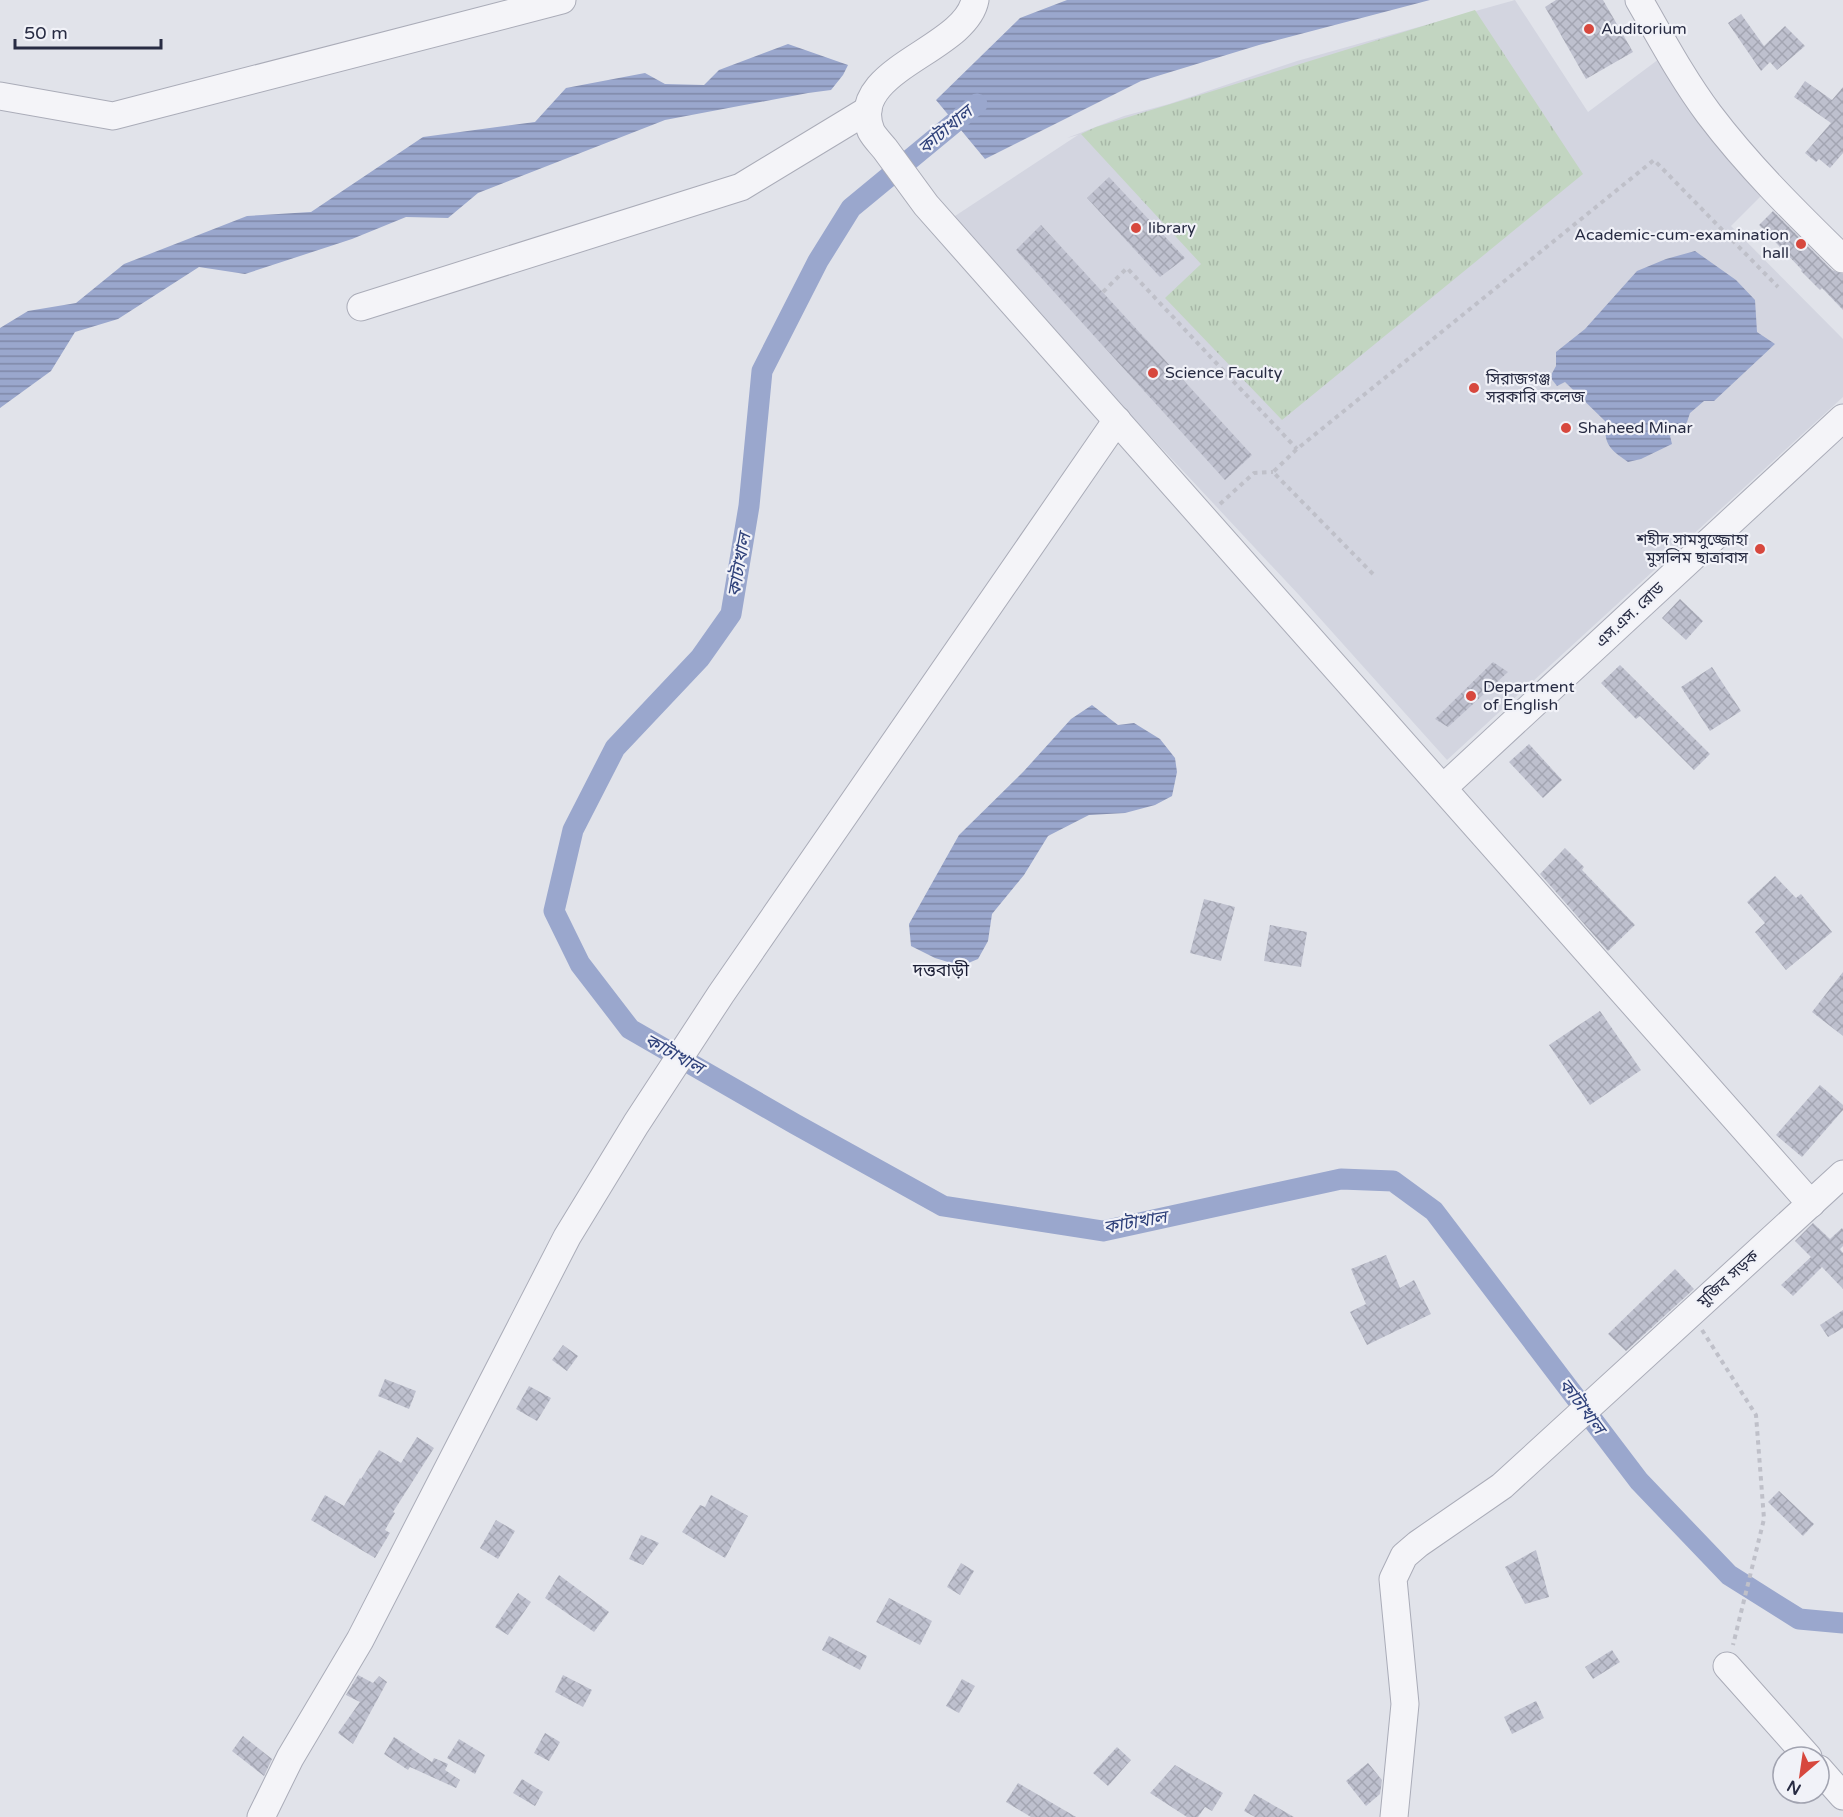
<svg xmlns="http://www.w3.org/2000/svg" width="1843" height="1817" viewBox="0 0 1843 1817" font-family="'Varela Round','Noto Sans Bengali',sans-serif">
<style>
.built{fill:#d3d5e0}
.grass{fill:url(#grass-tufts)}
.water{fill:url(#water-rules)}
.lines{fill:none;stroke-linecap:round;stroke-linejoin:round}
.canal{stroke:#9aa7cd;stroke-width:21}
.building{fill:url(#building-cross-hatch)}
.minor-casing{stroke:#aaacb8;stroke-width:29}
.path{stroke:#bfc0c9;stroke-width:4;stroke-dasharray:4.5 4.5;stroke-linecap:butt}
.minor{stroke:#f4f4f8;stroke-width:27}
.poi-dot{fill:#d7483e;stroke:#f1f2f8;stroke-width:2}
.labels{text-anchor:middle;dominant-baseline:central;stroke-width:4.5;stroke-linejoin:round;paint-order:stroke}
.poi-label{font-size:16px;fill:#282c43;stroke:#f1f2f8;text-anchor:start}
.street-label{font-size:16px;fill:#282c43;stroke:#f1f2f8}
.water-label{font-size:18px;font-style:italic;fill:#2f417a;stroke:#f1f2f8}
.neighbourhood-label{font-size:18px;fill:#1a1d34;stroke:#f1f2f8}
</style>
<defs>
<pattern id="grass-tufts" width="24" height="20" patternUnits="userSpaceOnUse" patternTransform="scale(1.5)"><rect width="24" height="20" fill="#c2d5c1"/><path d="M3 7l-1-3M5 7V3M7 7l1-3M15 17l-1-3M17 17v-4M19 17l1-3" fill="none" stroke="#a7b7a7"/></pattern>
<pattern id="water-rules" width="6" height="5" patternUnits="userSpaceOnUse" patternTransform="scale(1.5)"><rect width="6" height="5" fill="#9aa7cd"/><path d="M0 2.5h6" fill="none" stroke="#7e88a8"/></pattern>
<pattern id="building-cross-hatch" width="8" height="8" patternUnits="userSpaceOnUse" patternTransform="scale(1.5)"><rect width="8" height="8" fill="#bec0ce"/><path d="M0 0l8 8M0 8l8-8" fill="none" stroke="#a3a5b2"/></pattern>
</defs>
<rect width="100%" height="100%" fill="#e1e3ea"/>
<polygon class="built" points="1515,0 1588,112 1663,56 1764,193 1731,226 1843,339 1843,397 1447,760 1299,595 1097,379 952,218 1078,135 1067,138 1124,116 1169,104 1297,61"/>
<polygon class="grass" points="1475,10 1583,174 1282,420 1165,298 1201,264 1081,134 1096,127"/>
<g class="water">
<polygon points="1067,0 1430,0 1259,45 1141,81 985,159 936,100 1020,18"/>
<polygon points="788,44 848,65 843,75 831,90 808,93 665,120 478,193 448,218 406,217 352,239 245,274 199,267 118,319 75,332 51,371 0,408 0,328 28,311 76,303 124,264 247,216 311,212 423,137 535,122 566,88 645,73 665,84 704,85 719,70"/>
<path d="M1695 251 1736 280 1755 300 1757 332 1775 344 1714 401H1704L1690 413 1687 422 1681 429 1676 428 1670 436 1672 444 1641 459 1628 462C1611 450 1603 445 1606 422L1565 382 1557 386 1550 377 1556 366V352L1585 329 1637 271 1666 259Z"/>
<polygon points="1092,705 1118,725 1134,723 1160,739 1175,758 1177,772 1172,796 1155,805 1125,813 1089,815 1048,836 1024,875 992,914 988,941 978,959 961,966 935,958 911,946 909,924 959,835 1024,771 1071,719"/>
</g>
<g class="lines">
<polyline class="canal" points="977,104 851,208 818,261 762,371 749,506 731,614 700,658 615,748 573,830 554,911 580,964 630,1029 795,1124 943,1206 1103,1231 1341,1179 1393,1181 1434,1211 1639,1481 1729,1575 1799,1619 1843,1623"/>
</g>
<g class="building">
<polygon points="1556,0 1603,0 1633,52 1586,79 1545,7"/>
<polygon points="1741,14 1764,46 1785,26 1805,46 1777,70 1770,62 1761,71 1728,23"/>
<polygon points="1805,81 1832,100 1843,87 1843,153 1830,168 1819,159 1816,162 1805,153 1831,123 1794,97"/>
<polygon points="1109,177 1185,258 1160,277 1087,198"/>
<polygon points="1773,211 1832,270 1843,274 1843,310 1822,288 1820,290 1801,271 1802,270 1759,225"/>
<polygon points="1041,225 1252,455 1225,480 1016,250"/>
<polygon points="1680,599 1703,621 1686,640 1662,618"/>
<polygon points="1493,662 1508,672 1448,727 1435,719"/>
<polygon points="1620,665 1710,754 1694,770 1640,716 1636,719 1601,683"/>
<polygon points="1712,667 1741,711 1710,731 1681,687"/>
<polygon points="1529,744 1562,780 1543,798 1509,762"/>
<polygon points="1565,848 1584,867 1582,870 1635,925 1608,951 1540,874"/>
<polygon points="1775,876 1796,898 1801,894 1832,932 1786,970 1755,932 1765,923 1747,902"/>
<polygon points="1204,899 1235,907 1221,961 1190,953"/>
<polygon points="1270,925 1307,932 1301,967 1264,961"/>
<polygon points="1843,972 1843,1036 1812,1012"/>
<polygon points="1600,1011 1641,1070 1590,1105 1549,1045"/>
<polygon points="1820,1085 1843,1105 1843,1110 1802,1157 1776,1135"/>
<polygon points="1813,1223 1830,1239 1842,1228 1843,1230 1843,1246 1840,1249 1843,1253 1843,1289 1822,1267 1793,1296 1781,1285 1811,1257 1795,1241"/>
<polygon points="1386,1255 1400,1288 1414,1280 1431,1314 1367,1345 1350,1312 1366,1304 1351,1269"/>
<polygon points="1675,1269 1694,1289 1626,1351 1608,1334"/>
<polygon points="1843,1310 1843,1328 1828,1337 1820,1325"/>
<polygon points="563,1345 578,1356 567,1371 552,1360"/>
<polygon points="385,1379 416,1391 409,1409 378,1396"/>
<polygon points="529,1386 551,1398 537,1421 516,1409"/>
<polygon points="417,1437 434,1448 393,1512 395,1513 385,1530 390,1533 375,1558 311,1520 325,1495 344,1506 360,1478 361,1479 379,1450 401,1463"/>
<polygon points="1779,1491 1814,1524 1803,1536 1768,1502"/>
<polygon points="711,1495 748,1516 725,1558 682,1532 700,1505 705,1507"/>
<polygon points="496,1520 515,1531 498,1559 480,1548"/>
<polygon points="641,1535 659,1543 643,1565 629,1559"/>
<polygon points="1536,1550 1549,1597 1525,1604 1505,1567"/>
<polygon points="961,1563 974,1571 960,1595 947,1587"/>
<polygon points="559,1575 609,1612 594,1632 545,1598"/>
<polygon points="518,1593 531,1602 508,1635 495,1627"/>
<polygon points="889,1598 932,1621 920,1645 876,1622"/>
<polygon points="829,1636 867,1656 860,1670 822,1650"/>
<polygon points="1612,1650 1620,1662 1593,1679 1585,1667"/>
<polygon points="358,1675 373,1683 379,1676 387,1682 353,1744 338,1733 360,1702 346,1695"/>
<polygon points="563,1675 592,1690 583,1707 555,1692"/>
<polygon points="962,1679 975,1686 959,1713 946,1706"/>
<polygon points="1536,1701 1544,1718 1512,1734 1504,1717"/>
<polygon points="545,1733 560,1742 549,1761 534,1753"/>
<polygon points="243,1736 272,1759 264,1776 232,1751"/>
<polygon points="394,1737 432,1762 434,1758 448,1764 445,1770 460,1780 456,1788 410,1767 408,1770 384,1754"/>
<polygon points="459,1739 485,1755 475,1774 447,1758"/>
<polygon points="1117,1747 1131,1760 1108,1786 1093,1773"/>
<polygon points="1368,1763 1382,1780 1380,1794 1366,1806 1346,1781"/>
<polygon points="1175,1765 1223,1793 1212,1811 1205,1807 1198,1817 1187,1817 1150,1793"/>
<polygon points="522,1779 543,1792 535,1806 513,1793"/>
<polygon points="1018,1783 1076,1817 1031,1817 1006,1802"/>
<polygon points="1254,1794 1294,1817 1255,1817 1244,1811"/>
</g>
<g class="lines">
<defs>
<g id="minor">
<path d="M975 0C965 51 846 69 871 131 874 137 881 144 885 149 899 168 912 186 926 205L1811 1204"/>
<path d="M1639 0C1661 38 1682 78 1709 114 1749 167 1796 213 1843 259"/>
<polyline points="0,96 113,116 562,0"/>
<polyline points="361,307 741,187 868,110"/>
<polyline points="1443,788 1843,418"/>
<polyline points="1727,1666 1808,1757"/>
<polyline points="1819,1769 1843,1796"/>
<polyline points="261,1817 290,1758 360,1640 567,1237 636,1124 721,994 1117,420"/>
<polyline points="1394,1817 1405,1704 1393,1579 1404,1556 1418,1544 1502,1486 1843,1174"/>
</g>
</defs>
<use href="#minor" class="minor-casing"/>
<g class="path">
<polyline points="1103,292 1127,268 1297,449"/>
<polyline points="1220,504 1254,473 1273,472"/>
<polyline points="1373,574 1273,472 1297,449 1654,160 1778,287"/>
<polyline points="1702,1330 1756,1415 1764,1519 1733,1645"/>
</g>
<use href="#minor" class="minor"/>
</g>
<g class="poi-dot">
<circle cx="1589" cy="29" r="6"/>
<circle cx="1136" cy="228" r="6"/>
<circle cx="1801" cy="244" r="6"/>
<circle cx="1153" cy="373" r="6"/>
<circle cx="1474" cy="388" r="6"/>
<circle cx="1566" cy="428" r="6"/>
<circle cx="1760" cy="549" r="6"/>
<circle cx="1471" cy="696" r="6"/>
</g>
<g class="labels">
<g class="poi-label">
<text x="1601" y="29">Auditorium</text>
<text x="1148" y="228">library</text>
<text x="1789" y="235" text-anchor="end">Academic-cum-examination<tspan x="1789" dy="18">hall</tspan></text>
<text x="1165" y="373">Science Faculty</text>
<text x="1486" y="379">সিরাজগঞ্জ<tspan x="1486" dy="18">সরকারি কলেজ</tspan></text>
<text x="1578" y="428">Shaheed Minar</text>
<text x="1748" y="540" text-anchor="end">শহীদ সামসুজ্জোহা<tspan x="1748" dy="18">মুসলিম ছাত্রাবাস</tspan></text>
<text x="1483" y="687">Department<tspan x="1483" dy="18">of English</tspan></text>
</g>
<g class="street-label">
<text transform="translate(1630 615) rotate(-43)">এস.এস. রোড</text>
<text transform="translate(1728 1279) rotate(-42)">মুজিব সড়ক</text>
</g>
<g class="water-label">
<text transform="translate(945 130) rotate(-40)">কাটাখাল</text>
<text transform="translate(739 565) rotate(-80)">কাটাখাল</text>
<text transform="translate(674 1054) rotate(29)">কাটাখাল</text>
<text transform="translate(1135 1222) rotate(-10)">কাটাখাল</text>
<text transform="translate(1582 1406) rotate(53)">কাটাখাল</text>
</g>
<g class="neighbourhood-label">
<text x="941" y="970">দত্তবাড়ী</text>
</g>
</g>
<g transform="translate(1801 1775) rotate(209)"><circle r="28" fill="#f1f2f8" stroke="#a1a3b0" stroke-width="1.5"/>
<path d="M0-4.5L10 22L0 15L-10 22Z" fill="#d7483e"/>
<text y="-9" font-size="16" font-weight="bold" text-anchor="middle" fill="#282c43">N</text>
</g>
<path d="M15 39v9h146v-9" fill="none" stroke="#282c43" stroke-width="3"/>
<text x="24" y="39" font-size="18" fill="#282c43" stroke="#f1f2f8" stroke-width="4.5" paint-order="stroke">50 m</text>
</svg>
